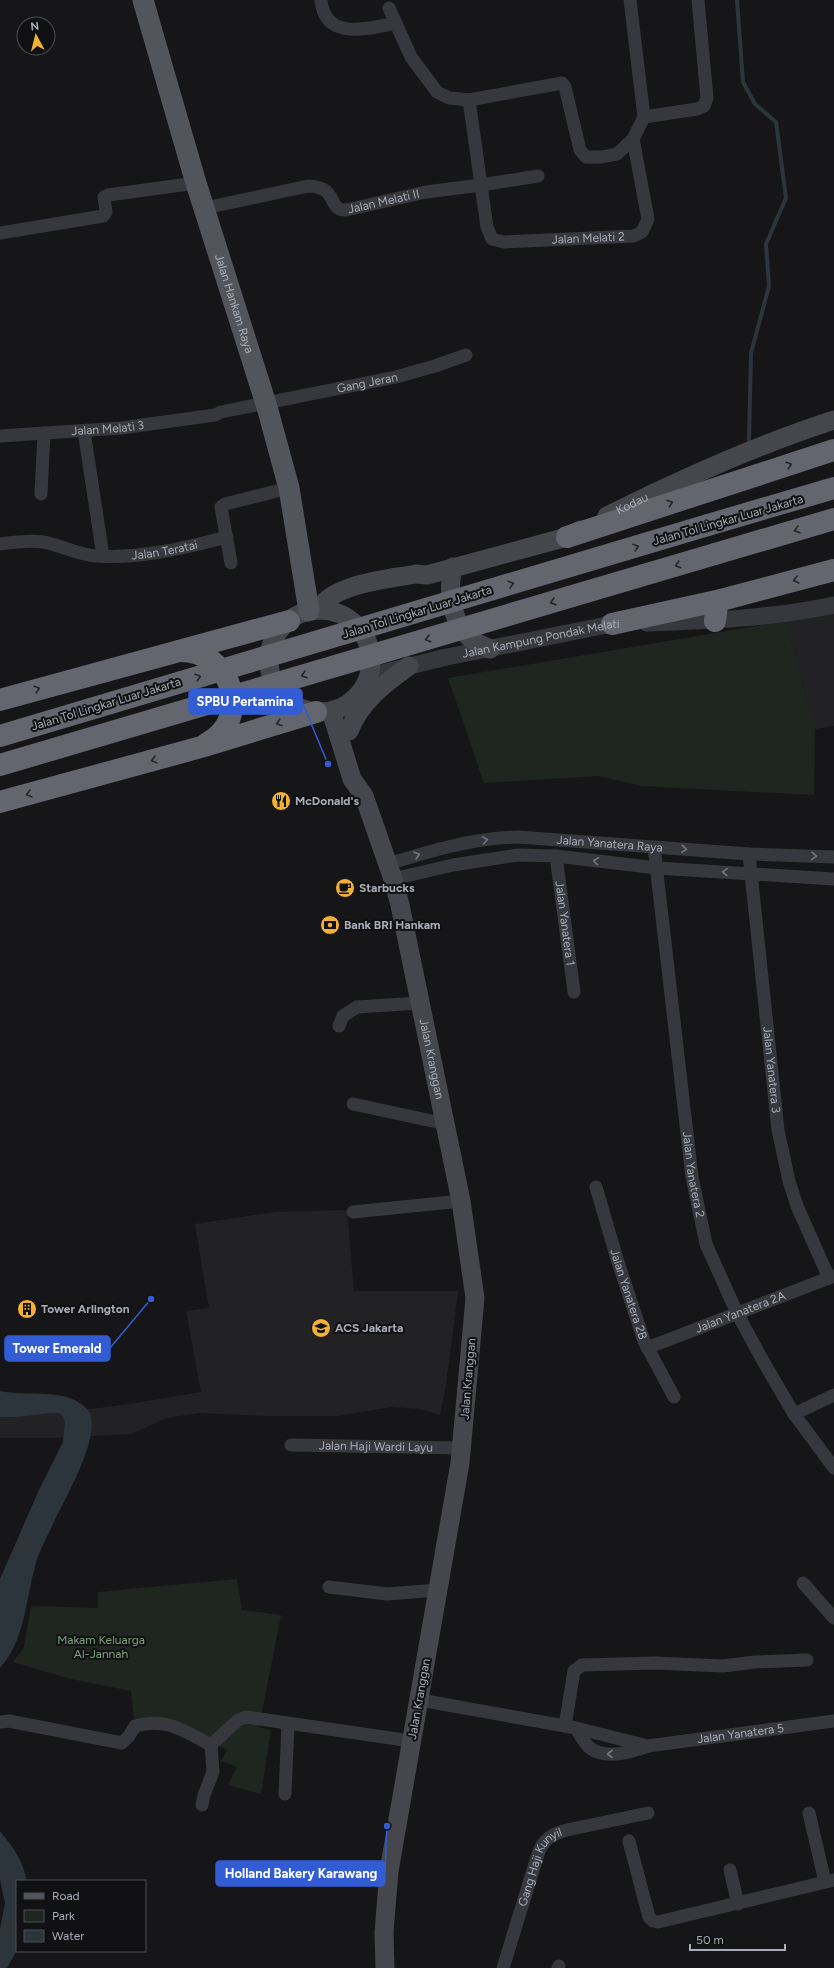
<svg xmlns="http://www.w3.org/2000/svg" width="834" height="1968" viewBox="0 0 834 1968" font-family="Figtree,sans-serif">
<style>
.built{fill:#222225}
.green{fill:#1e261f}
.water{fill:#2c353c}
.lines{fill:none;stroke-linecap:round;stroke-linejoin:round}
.stream{stroke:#2c353c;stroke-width:4}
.minor{stroke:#37383d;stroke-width:13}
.tertiary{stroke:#37383d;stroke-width:17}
.secondary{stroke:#45474d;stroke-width:19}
.primary{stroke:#53555c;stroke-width:21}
.motorway{stroke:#63666e;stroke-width:22}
.motorway-bridge{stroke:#63666e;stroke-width:22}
.oneway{stroke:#26262a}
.oneway2{stroke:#757881}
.labels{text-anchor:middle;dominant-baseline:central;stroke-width:4;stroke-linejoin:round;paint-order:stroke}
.street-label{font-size:12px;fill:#a8adb8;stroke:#111113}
.poi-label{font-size:12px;font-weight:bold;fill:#a8adb8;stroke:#111113;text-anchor:start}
.park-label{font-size:12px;fill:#7fa381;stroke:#111113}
.leader{fill:none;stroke:#325cd3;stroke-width:1.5}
.callout-dot{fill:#325cd3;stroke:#111113;stroke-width:1.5}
.callout{fill:#325cd3;stroke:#325cd3;stroke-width:1.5}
.callout-label{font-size:13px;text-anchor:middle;font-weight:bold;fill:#fff}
</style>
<rect width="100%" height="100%" fill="#161618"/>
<g class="built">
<polygon points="834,611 834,726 815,729 786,621"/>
<polygon points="347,1210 354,1291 458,1291 446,1385 440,1415 420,1409 392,1407 338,1416 266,1416 199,1413 167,1418 131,1434 51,1438 0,1438 0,1417 11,1418 47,1412 60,1413 130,1404 201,1392 186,1311 209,1308 195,1224 275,1212"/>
</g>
<g class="green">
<polygon points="786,621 815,729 814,795 642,786 598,776 484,783 448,678"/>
<polygon points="237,1579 242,1610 281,1615 259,1727 271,1730 261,1794 228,1785 237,1767 221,1761 227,1750 192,1730 145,1719 134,1719 131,1691 71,1679 13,1662 24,1647 31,1606 98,1608 98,1592"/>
</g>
<g class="water">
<path d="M0 1391C27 1397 67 1387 87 1409 106 1429 64 1500 54 1522 48 1535 40 1549 36 1563 25 1600 26 1639 0 1668V1579L39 1490 63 1442 65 1421 60 1413C40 1412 21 1419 0 1417Z"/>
<path d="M0 1831C11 1845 25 1862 26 1881H17V1950L7 1968H0V1929L5 1903 0 1879Z"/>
</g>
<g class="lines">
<polyline class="stream" points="737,0 743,82 755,104 776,122 786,198 766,244 769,286 751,353 749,440"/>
<g class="minor">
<path d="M321 0C325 42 369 28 396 23"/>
<polyline points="389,8 411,57 437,92 449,98 469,100 562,83 565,87 580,150 586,157 602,157 617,154 633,139 644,117 630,0"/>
<polyline points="469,100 481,185 538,176"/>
<polyline points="644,117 697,109 704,106 707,98 698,0"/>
<path id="s1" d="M205 208 308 186C340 187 326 210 346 210L426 192 481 185 487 227 492 239 504 242 634 236 642 232 648 219 633 139"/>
<polyline points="0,233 103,216 106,212 104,197 108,195 196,183"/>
<polyline points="84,431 103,556"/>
<path id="s2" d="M0 436 121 428 215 415 221 412 396 377 435 366 466 355"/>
<polyline points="41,494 44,433"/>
<path id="s3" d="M0 544C14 542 29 540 43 542 61 545 78 555 96 556 139 559 185 548 227 537"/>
<polyline points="231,563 221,507 225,504 289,488"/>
<path id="s4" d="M654 847 692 1177 706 1244 737 1313 763 1361 794 1414 834 1468"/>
<path id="s5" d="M749 854 778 1130 789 1181 797 1206 829 1278"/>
<path id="s6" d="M556 856 574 992"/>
<path id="s7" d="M388 864C430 851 473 838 518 837L749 854 834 857"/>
<polyline points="393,879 453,865 518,855 556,856 657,868 834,879"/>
<polyline points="339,1026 343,1016 357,1007 420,1003"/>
<polyline points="353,1104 446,1124"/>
<path id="s8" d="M596 1187 617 1259 644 1341 674 1397"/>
<polyline points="353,1212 461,1201"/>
<path id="s9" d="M647 1348 834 1276"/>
<polyline points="794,1414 834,1395"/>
<path id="s10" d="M291 1445 461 1448"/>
<polyline points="803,1583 834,1618"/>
<polyline points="329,1587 387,1594 438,1590"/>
<path id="s11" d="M420 1700 576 1728 648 1746 834 1721"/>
<path d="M0 1722 9 1721 122 1743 129 1736 135 1726C167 1717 184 1731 211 1745L238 1720 246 1717 411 1741"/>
<polyline points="565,1726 574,1671 582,1665 655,1663 723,1666 755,1662 807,1660"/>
<path d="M576 1728C580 1735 584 1743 590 1748 606 1760 631 1752 648 1746"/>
<polyline points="285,1794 288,1724"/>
<polyline points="202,1805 204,1795 213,1772 211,1745"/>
<polyline points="809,1813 825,1882"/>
<polyline points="629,1841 649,1917 653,1921 658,1922 834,1880"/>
<polyline points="730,1870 738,1904"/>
<path id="s12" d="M503 1968 538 1854C543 1839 552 1834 567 1830L648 1813"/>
<polyline points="558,1968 559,1966"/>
</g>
<g class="tertiary">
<path d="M647 623C710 621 772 618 834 605"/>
<path id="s13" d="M370 676 442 658 612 624H623"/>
</g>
<g class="secondary">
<path id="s14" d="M607 516C681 479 756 445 834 420"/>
<path d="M453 567C447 592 451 624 474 641 478 644 485 646 490 649"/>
<circle cx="320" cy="661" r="51"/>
<path d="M319 610C330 584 390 579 416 574L427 575 567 537 580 530"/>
<path id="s15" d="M331 711 352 779 364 796 393 879 400 905 461 1201 475 1298 460 1463 389 1871 384 1932 385 1968"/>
<path d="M349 731C361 701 384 684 409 666"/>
</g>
<path class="primary" id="s16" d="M143 0 196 183 267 407 289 488 309 611"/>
<g class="motorway">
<polyline points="708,525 834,488"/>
<polyline points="567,537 834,450"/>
<polyline points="715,554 834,519"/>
<polyline points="715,621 717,605 721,600 834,570"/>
<polyline points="612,624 721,600"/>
<path d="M179 651C232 650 254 719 206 744"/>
<polyline points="0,700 289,621"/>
<polyline points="0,802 201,747 316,712"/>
</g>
<g class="motorway-bridge">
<polyline points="0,736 708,525"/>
<polyline points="0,765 715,554"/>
</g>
</g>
<defs><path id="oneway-chevron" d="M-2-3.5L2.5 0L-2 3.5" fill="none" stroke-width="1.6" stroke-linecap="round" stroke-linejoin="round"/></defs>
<g class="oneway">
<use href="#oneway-chevron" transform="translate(789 465) rotate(-18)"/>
<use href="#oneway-chevron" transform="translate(670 503) rotate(-18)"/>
<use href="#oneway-chevron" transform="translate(797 530) rotate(164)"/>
<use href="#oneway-chevron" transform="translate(636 547) rotate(-17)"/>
<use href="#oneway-chevron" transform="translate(678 565) rotate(164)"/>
<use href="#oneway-chevron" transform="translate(796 580) rotate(166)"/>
<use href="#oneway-chevron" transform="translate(511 584) rotate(-17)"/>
<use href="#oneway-chevron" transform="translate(553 602) rotate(164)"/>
<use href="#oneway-chevron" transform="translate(428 639) rotate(164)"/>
<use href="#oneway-chevron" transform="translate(304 675) rotate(164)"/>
<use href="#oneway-chevron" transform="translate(198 677) rotate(-17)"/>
<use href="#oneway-chevron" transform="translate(37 689) rotate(-17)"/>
<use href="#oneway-chevron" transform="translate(279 723) rotate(163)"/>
<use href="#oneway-chevron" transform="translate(154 760) rotate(165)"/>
<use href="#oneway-chevron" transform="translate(29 794) rotate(165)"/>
</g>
<g class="oneway2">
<use href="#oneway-chevron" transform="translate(485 840) rotate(-10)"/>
<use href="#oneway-chevron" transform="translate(684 849) rotate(4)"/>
<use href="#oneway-chevron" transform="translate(417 855) rotate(-16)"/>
<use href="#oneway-chevron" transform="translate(814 856) rotate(2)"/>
<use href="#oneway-chevron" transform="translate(596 861) rotate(-173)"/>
<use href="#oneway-chevron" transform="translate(725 872) rotate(-176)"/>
<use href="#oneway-chevron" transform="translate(610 1754) rotate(180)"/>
</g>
<defs>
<symbol id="restaurant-disc" viewBox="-11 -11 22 22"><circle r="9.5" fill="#f2b134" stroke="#111113"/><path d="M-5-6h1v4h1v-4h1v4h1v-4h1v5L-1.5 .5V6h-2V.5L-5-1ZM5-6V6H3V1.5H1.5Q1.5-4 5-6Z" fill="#111"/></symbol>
<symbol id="cafe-disc" viewBox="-11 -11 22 22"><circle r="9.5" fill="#f2b134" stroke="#111113"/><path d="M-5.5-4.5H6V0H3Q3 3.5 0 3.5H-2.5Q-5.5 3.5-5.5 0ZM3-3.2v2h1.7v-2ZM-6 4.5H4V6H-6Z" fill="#111"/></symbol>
<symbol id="bank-disc" viewBox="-11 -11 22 22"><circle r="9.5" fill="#f2b134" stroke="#111113"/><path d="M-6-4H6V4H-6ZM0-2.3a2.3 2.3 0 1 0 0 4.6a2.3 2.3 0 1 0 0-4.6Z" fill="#111"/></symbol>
<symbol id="building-disc" viewBox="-11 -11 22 22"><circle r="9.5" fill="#f2b134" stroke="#111113"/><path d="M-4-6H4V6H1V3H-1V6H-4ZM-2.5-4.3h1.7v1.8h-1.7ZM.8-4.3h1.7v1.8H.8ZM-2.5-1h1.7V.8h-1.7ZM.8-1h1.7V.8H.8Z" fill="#111"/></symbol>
<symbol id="school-disc" viewBox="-11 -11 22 22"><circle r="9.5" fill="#f2b134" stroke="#111113"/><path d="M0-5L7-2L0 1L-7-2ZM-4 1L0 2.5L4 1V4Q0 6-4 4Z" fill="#111"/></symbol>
</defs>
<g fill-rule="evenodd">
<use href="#restaurant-disc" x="270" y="790" width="22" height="22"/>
<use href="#cafe-disc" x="334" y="877" width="22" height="22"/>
<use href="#bank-disc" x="319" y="914" width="22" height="22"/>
<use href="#building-disc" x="16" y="1298" width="22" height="22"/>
<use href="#school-disc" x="310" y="1317" width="22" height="22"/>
</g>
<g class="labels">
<g class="street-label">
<text stroke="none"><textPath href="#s1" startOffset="192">Jalan Melati II</textPath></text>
<text stroke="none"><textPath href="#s1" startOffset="443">Jalan Melati 2</textPath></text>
<text stroke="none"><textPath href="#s16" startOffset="317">Jalan Hankam Raya</textPath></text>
<text stroke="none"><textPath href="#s2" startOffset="372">Gang Jeran</textPath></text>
<text stroke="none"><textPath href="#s2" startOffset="108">Jalan Melati 3</textPath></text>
<text stroke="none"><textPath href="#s14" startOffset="28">Kodau</textPath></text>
<text transform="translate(728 520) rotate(-16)">Jalan Tol Lingkar Luar Jakarta</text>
<text stroke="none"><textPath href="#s3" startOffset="167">Jalan Teratai</textPath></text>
<text transform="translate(417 612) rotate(-17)">Jalan Tol Lingkar Luar Jakarta</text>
<text stroke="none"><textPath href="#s13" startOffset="175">Jalan Kampung Pondak Melati</textPath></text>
<text transform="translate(106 704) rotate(-17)">Jalan Tol Lingkar Luar Jakarta</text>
<text stroke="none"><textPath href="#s7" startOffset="225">Jalan Yanatera Raya</textPath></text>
<text stroke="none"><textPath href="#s6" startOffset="68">Jalan Yanatera 1</textPath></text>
<text stroke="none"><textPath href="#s15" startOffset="364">Jalan Kranggan</textPath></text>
<text stroke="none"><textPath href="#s5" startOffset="217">Jalan Yanatera 3</textPath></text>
<text stroke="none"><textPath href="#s4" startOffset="330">Jalan Yanatera 2</textPath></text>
<text stroke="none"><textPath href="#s8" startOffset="112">Jalan Yanatera 2B</textPath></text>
<text stroke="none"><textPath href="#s9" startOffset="100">Jalan Yanatera 2A</textPath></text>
<text transform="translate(468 1379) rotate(-85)">Jalan Kranggan</text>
<text stroke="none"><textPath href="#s10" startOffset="85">Jalan Haji Wardi Layu</textPath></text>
<text transform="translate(419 1699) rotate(-80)">Jalan Kranggan</text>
<text stroke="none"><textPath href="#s11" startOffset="326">Jalan Yanatera 5</textPath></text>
<text stroke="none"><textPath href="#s12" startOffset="109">Gang Haji Kunyil</textPath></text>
</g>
<g class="poi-label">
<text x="295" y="801">McDonald's</text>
<text x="359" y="888">Starbucks</text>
<text x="344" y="925">Bank BRI Hankam</text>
<text x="41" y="1309">Tower Arlington</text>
<text x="335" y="1328">ACS Jakarta</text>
</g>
<g class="park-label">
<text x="101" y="1640">Makam Keluarga<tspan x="101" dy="14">Al-Jannah</tspan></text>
</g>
</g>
<path class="leader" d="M328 764L302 702M151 1299L110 1348M387 1826L385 1873"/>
<g class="callout-dot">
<circle cx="328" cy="764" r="4"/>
<circle cx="151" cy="1299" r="4"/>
<circle cx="387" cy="1826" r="4"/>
</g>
<g class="callout">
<rect x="189" y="689" width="113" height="25" rx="4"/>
<rect x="5" y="1336" width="105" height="25" rx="4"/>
<rect x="216" y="1861" width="169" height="25" rx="4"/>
</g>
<g class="callout-label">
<text x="245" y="706">SPBU Pertamina</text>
<text x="57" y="1353">Tower Emerald</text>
<text x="301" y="1878">Holland Bakery Karawang</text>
</g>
<rect x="16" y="1880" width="130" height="72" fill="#111113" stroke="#4d4f55"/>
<rect x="24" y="1893" width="20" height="6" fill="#53555c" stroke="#4d4f55"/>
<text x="52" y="1900" font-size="12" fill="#a8adb8">Road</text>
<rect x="24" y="1910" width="20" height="12" fill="#1e261f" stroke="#4d4f55"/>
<text x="52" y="1920" font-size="12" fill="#a8adb8">Park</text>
<rect x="24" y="1930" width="20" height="12" fill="#2c353c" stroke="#4d4f55"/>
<text x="52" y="1940" font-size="12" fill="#a8adb8">Water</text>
<g transform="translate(36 36) rotate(353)"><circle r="19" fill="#111113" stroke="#4d4f55"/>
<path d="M0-3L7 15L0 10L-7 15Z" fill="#f2b134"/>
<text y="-6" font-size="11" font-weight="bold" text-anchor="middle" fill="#a8adb8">N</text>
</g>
<path d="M690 1944v6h95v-6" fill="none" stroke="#a8adb8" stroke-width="2"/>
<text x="696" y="1944" font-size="12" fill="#a8adb8" stroke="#111113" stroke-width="3" paint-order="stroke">50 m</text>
</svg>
